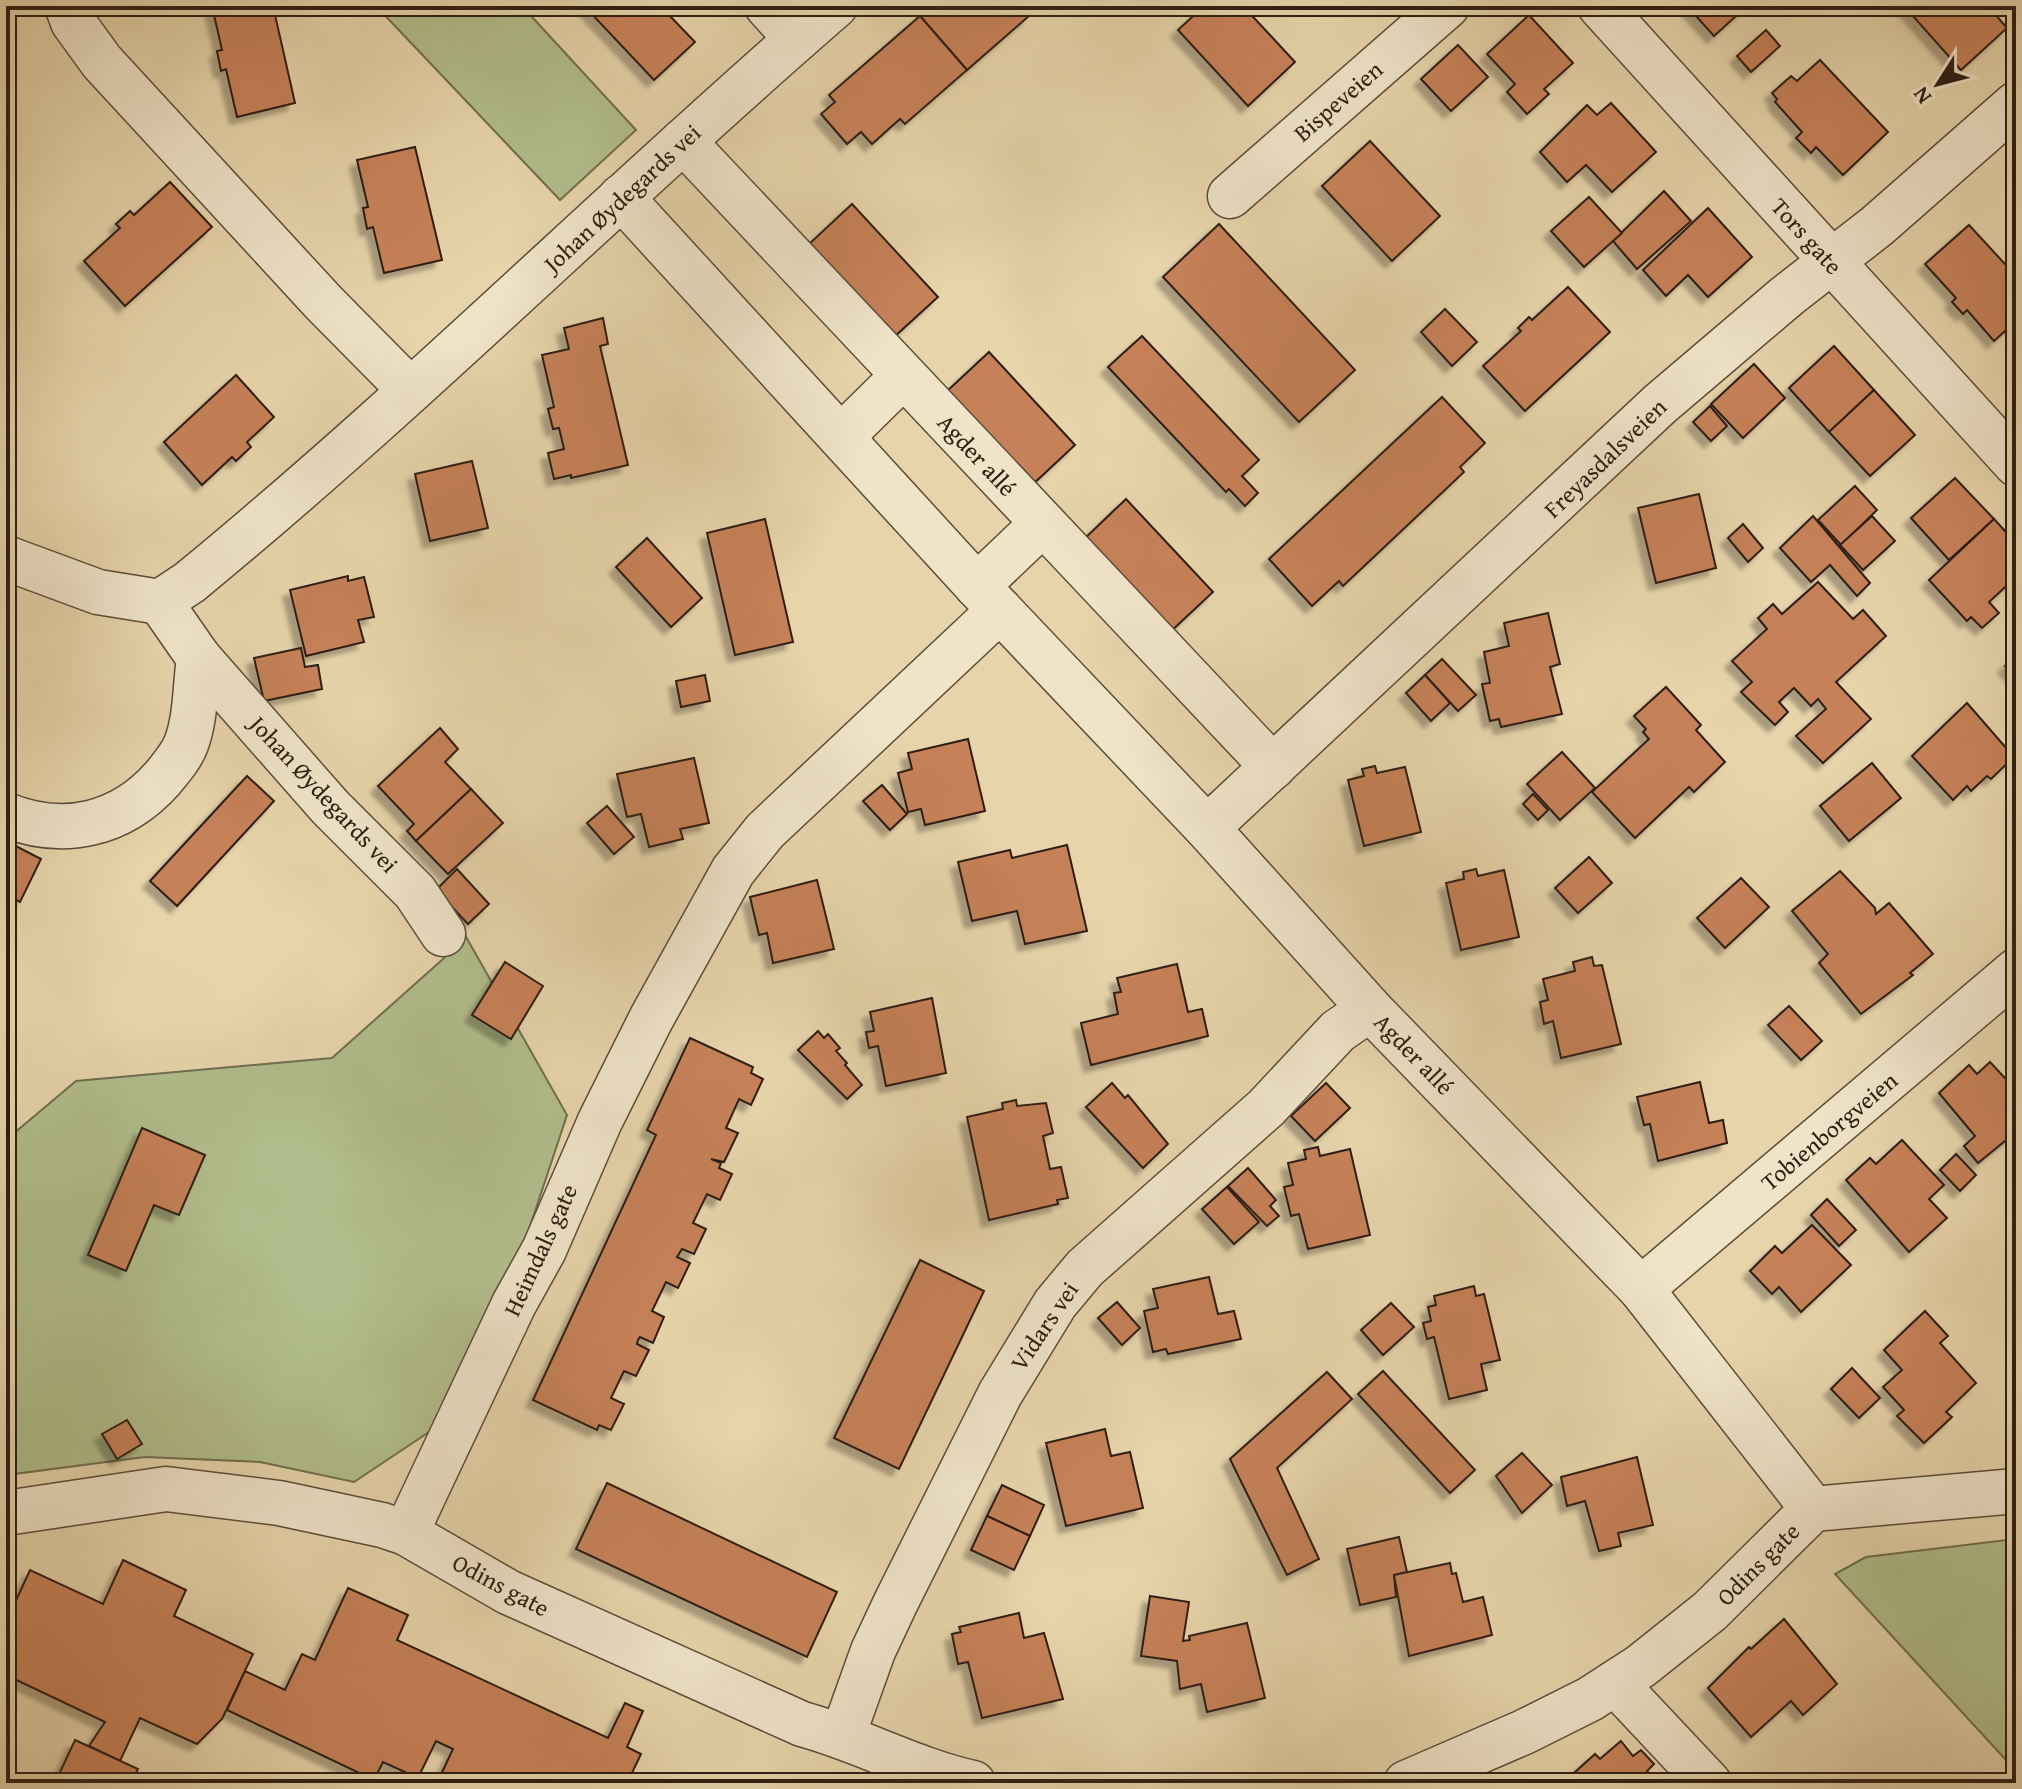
<svg xmlns="http://www.w3.org/2000/svg" width="2022" height="1789" viewBox="0 0 2022 1789" font-family="'Gentium Book Plus',serif">
<style>
.green{fill:#b1bd8c;stroke:#6f6e50;stroke-width:2}
.building{fill:#c68159;stroke:#2d1f14;stroke-width:2;filter:url(#shadow)}
.lines{fill:none;stroke-linecap:round;stroke-linejoin:round}
.minor-casing{stroke:#5c4c3a;stroke-width:47}
.minor{stroke:#efe3c8;stroke-width:44}
.labels{text-anchor:middle;dominant-baseline:central;stroke-width:7;stroke-linejoin:round;paint-order:stroke}
.street-label{font-size:24px;fill:#2d1f14;stroke:#efe3c8}
</style>
<defs>
<filter id="shadow"><feDropShadow dx="-7" dy="7" stdDeviation="2" flood-color="#0004"/></filter>
</defs>
<rect width="100%" height="100%" fill="#e7d4ab"/>
<filter id="stains"><feTurbulence type="fractalNoise" baseFrequency=".0025" numOctaves="4"/><feColorMatrix values="0 0 0 0 .2 0 0 0 0 .09 0 0 0 0 .02 0 0 0 .5 -.17"/></filter>
<radialGradient id="worn" r=".72"><stop offset=".6" stop-color="#630" stop-opacity="0"/><stop offset="1" stop-color="#630" stop-opacity=".3"/></radialGradient>
<g class="green">
<polygon points="376,6 522,6 636,130 560,200"/>
<polygon points="465,935 567,1115 471,1404 354,1482 260,1462 145,1457 6,1475 6,1140 76,1081 332,1058 443,959"/>
<polygon points="2015,1539 2016,1544 2016,1771 1835,1574 1866,1557"/>
</g>
<g class="building">
<polygon points="212,6 273,6 295,103 237,117 226,69 221,71 217,51 222,50"/>
<polygon points="589,6 670,6 673,10 668,14 695,42 654,80 586,8"/>
<polygon points="932,6 1030,6 1025,11 1029,16 967,70 920,16"/>
<polygon points="1204,6 1243,6 1295,62 1248,106 1178,30"/>
<polygon points="1687,6 1747,6 1714,36"/>
<polygon points="1904,6 1988,6 2007,28 1961,70"/>
<polygon points="1529,15 1573,63 1544,89 1549,94 1527,114 1507,92 1515,84 1487,54"/>
<polygon points="920,16 967,70 905,124 900,119 872,144 861,132 847,144 821,114 835,102 829,95"/>
<polygon points="1766,30 1780,46 1751,72 1737,56"/>
<polygon points="1458,45 1488,77 1451,111 1421,79"/>
<polygon points="1820,60 1888,132 1843,175 1816,147 1811,153 1796,138 1802,132 1775,102 1777,99 1772,93 1791,76 1797,81"/>
<polygon points="1611,103 1656,152 1612,192 1586,165 1567,182 1540,152 1587,105 1597,115"/>
<polygon points="1370,141 1440,216 1392,261 1322,186"/>
<polygon points="415,147 442,260 384,273 373,227 367,229 363,208 368,207 357,160"/>
<polygon points="170,182 212,227 125,306 84,261 120,228 116,224 130,211 134,215"/>
<polygon points="1664,191 1691,221 1637,269 1613,241"/>
<polygon points="1589,197 1622,233 1584,267 1551,231"/>
<polygon points="852,204 938,297 893,338 807,246"/>
<polygon points="1708,208 1752,257 1708,297 1688,275 1666,296 1643,270"/>
<polygon points="1219,224 1355,370 1299,422 1163,277"/>
<polygon points="1969,225 2016,276 2016,321 1994,341 1967,310 1963,314 1952,302 1956,298 1925,264"/>
<polygon points="1568,287 1610,332 1525,411 1483,366 1521,331 1518,328 1529,317 1532,320"/>
<polygon points="1445,309 1477,342 1452,366 1421,332"/>
<polygon points="603,318 608,344 600,346 628,465 571,478 571,475 554,479 548,453 564,449 559,428 553,429 548,409 554,407 542,355 569,349 564,328"/>
<polygon points="1142,336 1259,460 1242,476 1258,493 1245,506 1229,489 1226,492 1108,367"/>
<polygon points="1834,346 1874,390 1829,432 1789,388"/>
<polygon points="989,352 1075,445 1031,486 945,393"/>
<polygon points="1754,364 1785,398 1743,438 1711,404"/>
<polygon points="236,375 274,417 247,442 251,447 236,461 232,457 202,485 164,442"/>
<polygon points="1874,390 1915,435 1870,476 1829,432"/>
<polygon points="1442,397 1485,443 1460,467 1464,472 1343,586 1339,581 1312,606 1269,559"/>
<polygon points="1710,406 1727,426 1711,441 1693,422"/>
<polygon points="472,461 488,528 430,541 415,474"/>
<polygon points="1955,478 1994,519 1949,560 1911,518"/>
<polygon points="1855,486 1877,510 1841,545 1818,520"/>
<polygon points="1699,494 1716,568 1656,583 1638,508"/>
<polygon points="1126,499 1213,592 1168,634 1082,541"/>
<polygon points="1813,516 1870,583 1857,596 1830,565 1811,582 1780,548"/>
<polygon points="1872,516 1895,541 1863,570 1840,545"/>
<polygon points="765,519 793,642 735,655 707,533"/>
<polygon points="1994,519 2016,543 2016,577 1989,602 1999,613 1982,628 1971,617 1967,621 1929,580"/>
<polygon points="1743,524 1763,548 1748,562 1728,538"/>
<polygon points="647,538 702,598 671,627 616,567"/>
<polygon points="348,576 348,581 364,577 374,617 358,620 364,642 306,656 290,590"/>
<polygon points="1818,582 1853,619 1863,610 1886,636 1836,682 1871,719 1823,763 1796,736 1826,709 1818,699 1811,706 1794,688 1779,702 1788,712 1775,725 1741,692 1752,682 1732,661 1767,629 1758,618 1773,604 1782,614"/>
<polygon points="1548,613 1560,664 1550,667 1562,714 1501,727 1499,719 1490,721 1482,684 1490,683 1484,652 1509,646 1504,623"/>
<polygon points="301,648 305,667 318,665 322,689 264,701 254,658"/>
<polygon points="2016,656 2016,678 2005,666"/>
<polygon points="1442,659 1476,695 1458,711 1425,675"/>
<polygon points="705,675 710,701 681,707 676,681"/>
<polygon points="1425,675 1450,703 1431,721 1406,693"/>
<polygon points="1666,687 1701,725 1696,730 1725,762 1694,792 1689,787 1635,838 1592,792 1649,739 1643,732 1646,729 1634,716"/>
<polygon points="1967,703 2014,757 1991,779 1987,776 1971,791 1967,786 1953,800 1912,756"/>
<polygon points="440,728 458,749 445,762 471,789 416,841 407,831 414,824 378,786"/>
<polygon points="968,739 985,811 925,825 921,809 908,812 898,773 912,769 908,753"/>
<polygon points="1562,752 1595,788 1560,820 1527,784"/>
<polygon points="694,758 709,823 680,829 683,839 649,847 641,814 627,817 617,774"/>
<polygon points="1872,763 1901,798 1849,841 1820,806"/>
<polygon points="1375,766 1377,773 1405,767 1421,832 1364,846 1348,780 1364,776 1362,769"/>
<polygon points="247,776 274,801 177,906 150,881"/>
<polygon points="882,785 907,814 890,830 863,801"/>
<polygon points="471,789 503,823 448,874 416,841"/>
<polygon points="1533,794 1548,810 1538,820 1523,804"/>
<polygon points="607,806 634,837 614,854 587,823"/>
<polygon points="6,841 41,859 20,902 6,895"/>
<polygon points="1067,845 1087,931 1025,944 1017,911 972,921 958,862 1010,850 1012,858"/>
<polygon points="1589,857 1612,883 1578,913 1555,888"/>
<polygon points="457,869 489,904 468,924 436,890"/>
<polygon points="1476,869 1478,876 1504,870 1519,937 1461,950 1446,883 1464,879 1463,872"/>
<polygon points="1840,871 1875,908 1876,914 1889,903 1933,954 1910,973 1913,975 1861,1014 1819,963 1828,954 1792,911"/>
<polygon points="1741,878 1769,907 1725,948 1697,918"/>
<polygon points="817,880 834,949 773,963 767,933 759,935 750,897"/>
<polygon points="1592,957 1594,966 1602,965 1621,1044 1561,1058 1553,1021 1544,1024 1540,1002 1548,1000 1543,979 1575,971 1573,962"/>
<polygon points="505,962 543,986 511,1039 472,1015"/>
<polygon points="1177,964 1188,1012 1202,1009 1208,1036 1091,1065 1081,1023 1118,1014 1114,993 1121,992 1117,978"/>
<polygon points="932,998 946,1073 886,1086 878,1046 869,1048 866,1032 874,1031 870,1012"/>
<polygon points="1789,1006 1822,1041 1801,1060 1768,1025"/>
<polygon points="818,1031 824,1038 828,1034 840,1048 836,1051 847,1063 845,1065 862,1085 847,1099 798,1050"/>
<polygon points="690,1038 753,1067 751,1073 763,1079 751,1105 739,1099 726,1128 738,1133 724,1162 711,1159 721,1163 719,1168 732,1174 720,1200 707,1194 693,1223 706,1229 694,1254 682,1249 677,1257 690,1263 678,1288 666,1282 652,1311 664,1317 653,1343 640,1337 638,1340 637,1344 649,1350 636,1376 624,1371 611,1398 624,1404 611,1430 599,1425 597,1430 533,1400 656,1135 647,1130"/>
<polygon points="1990,1062 2016,1090 2016,1132 1978,1163 1964,1146 1975,1136 1939,1093 1969,1065 1977,1074"/>
<polygon points="1700,1082 1709,1123 1723,1120 1727,1143 1658,1161 1650,1124 1644,1125 1637,1097"/>
<polygon points="1112,1083 1125,1098 1128,1095 1168,1144 1143,1168 1086,1107"/>
<polygon points="1326,1083 1350,1108 1315,1141 1291,1116"/>
<polygon points="1016,1100 1017,1106 1046,1103 1053,1133 1043,1136 1050,1169 1061,1167 1068,1198 1057,1200 1058,1204 989,1220 967,1117 1003,1109 1002,1103"/>
<polygon points="142,1128 205,1155 179,1215 154,1205 126,1271 88,1255"/>
<polygon points="1902,1140 1944,1185 1929,1199 1947,1218 1909,1252 1846,1180 1870,1158 1876,1164"/>
<polygon points="1318,1147 1320,1156 1350,1149 1370,1235 1308,1249 1299,1214 1291,1216 1284,1187 1293,1185 1288,1163 1306,1159 1304,1150"/>
<polygon points="1956,1154 1976,1175 1960,1191 1940,1170"/>
<polygon points="1248,1168 1276,1200 1270,1206 1279,1216 1267,1226 1228,1186"/>
<polygon points="1227,1187 1259,1222 1234,1244 1202,1209"/>
<polygon points="1827,1199 1856,1230 1839,1246 1811,1215"/>
<polygon points="1812,1225 1851,1265 1801,1312 1779,1287 1772,1294 1750,1271 1775,1246 1782,1253"/>
<polygon points="920,1260 984,1291 899,1469 834,1438"/>
<polygon points="1209,1277 1218,1314 1234,1311 1241,1339 1168,1354 1166,1349 1153,1352 1144,1311 1158,1308 1153,1289"/>
<polygon points="1474,1286 1476,1296 1484,1294 1500,1360 1481,1364 1487,1390 1449,1399 1434,1337 1427,1339 1423,1323 1431,1321 1428,1307 1436,1305 1434,1296"/>
<polygon points="1117,1302 1140,1328 1122,1345 1098,1318"/>
<polygon points="1391,1303 1414,1327 1383,1355 1361,1330"/>
<polygon points="1925,1311 1948,1336 1940,1343 1976,1383 1946,1412 1952,1417 1924,1443 1897,1416 1904,1410 1883,1387 1902,1370 1884,1350"/>
<polygon points="1852,1368 1880,1398 1859,1418 1831,1389"/>
<polygon points="1383,1371 1475,1470 1450,1493 1358,1394"/>
<polygon points="1327,1372 1352,1399 1277,1468 1319,1559 1287,1575 1230,1459"/>
<polygon points="127,1420 142,1444 117,1459 102,1434"/>
<polygon points="1105,1429 1111,1456 1130,1452 1143,1508 1066,1526 1046,1443"/>
<polygon points="1522,1453 1552,1485 1522,1513 1496,1476"/>
<polygon points="1637,1457 1653,1525 1618,1533 1621,1546 1599,1551 1585,1501 1567,1506 1561,1477"/>
<polygon points="607,1483 837,1592 807,1657 576,1549"/>
<polygon points="1002,1485 1044,1505 1030,1536 987,1516"/>
<polygon points="987,1516 1030,1536 1014,1570 971,1550"/>
<polygon points="1399,1537 1407,1572 1394,1575 1396,1597 1360,1605 1347,1549"/>
<polygon points="123,1560 186,1590 174,1616 253,1654 222,1719 197,1744 140,1718 120,1761 89,1746 105,1722 6,1675 6,1622 30,1570 103,1604"/>
<polygon points="1450,1563 1452,1574 1456,1573 1463,1602 1483,1597 1492,1635 1409,1656 1394,1575"/>
<polygon points="348,1588 408,1615 397,1640 608,1738 625,1703 643,1711 627,1747 641,1754 631,1775 648,1783 437,1783 453,1749 436,1741 418,1778 383,1762 374,1780 227,1710 245,1671 285,1690 302,1654 315,1660"/>
<polygon points="1150,1596 1189,1602 1183,1641 1190,1640 1189,1636 1247,1623 1265,1698 1207,1712 1201,1684 1180,1689 1177,1661 1141,1656"/>
<polygon points="1019,1613 1024,1638 1044,1633 1063,1699 982,1718 968,1662 958,1664 952,1634 961,1632 959,1627"/>
<polygon points="1784,1619 1837,1684 1803,1715 1791,1701 1751,1737 1708,1688 1749,1647 1751,1649"/>
<polygon points="75,1740 138,1769 131,1783 55,1783"/>
<polygon points="1621,1741 1633,1756 1641,1750 1654,1764 1647,1771 1657,1783 1563,1783 1595,1754 1600,1759"/>
</g>
<g class="lines">
<defs>
<g id="minor">
<polyline points="67,6 73,22 102,62 324,303 409,389"/>
<polyline points="767,6 797,39"/>
<polyline points="1600,6 2016,464"/>
<polyline points="683,141 1273,767"/>
<polyline points="1230,196 1447,6"/>
<polyline points="621,197 977,586 1207,828 1370,1009 1641,1289 1813,1509"/>
<polyline points="841,437 903,376"/>
<path d="M6 558 98 592 160 602 190 582C413 399 617 194 835 6"/>
<polyline points="977,586 1041,525"/>
<polyline points="160,602 199,658 330,807 415,892 443,934"/>
<path d="M6 815C64 838 121 825 162 779 171 768 181 757 186 744 196 718 195 686 199 658"/>
<polyline points="1207,828 1660,404 1787,296 1877,226 2016,104"/>
<polyline points="1641,1289 2016,971"/>
<path d="M6 1513 166 1489 279 1503 382 1525 406 1533 508 1592 802 1724C861 1740 914 1770 973 1783"/>
<polyline points="406,1533 514,1304 544,1250 600,1121 651,1019 733,871 765,831 1000,610"/>
<polyline points="1615,1683 1709,1783"/>
<polyline points="843,1735 873,1651 896,1602 1000,1394 1055,1304 1085,1268 1266,1108 1338,1031 1370,1009"/>
<polyline points="1406,1783 1524,1732 1590,1699 1641,1666 1710,1611 1813,1509 2016,1491"/>
</g>
</defs>
<use href="#minor" class="minor-casing"/>
<use href="#minor" class="minor"/>
</g>
<g class="labels">
<g class="street-label">
<text transform="translate(1338 101) rotate(-41)">Bispeveien</text>
<text transform="translate(622 198) rotate(-43)">Johan Øydegards vei</text>
<text transform="translate(1807 236) rotate(48)">Tors gate</text>
<text transform="translate(977 455) rotate(47)">Agder allé</text>
<text transform="translate(1605 458) rotate(-44)">Freyasdalsveien</text>
<text transform="translate(324 794) rotate(47)">Johan Øydegards vei</text>
<text transform="translate(1414 1054) rotate(46)">Agder allé</text>
<text transform="translate(1829 1131) rotate(-40)">Tobienborgveien</text>
<text transform="translate(540 1250) rotate(-65)">Heimdals gate</text>
<text transform="translate(1044 1326) rotate(-56)">Vidars vei</text>
<text transform="translate(1758 1564) rotate(-45)">Odins gate</text>
<text transform="translate(501 1585) rotate(28)">Odins gate</text>
</g>
</g>
<rect width="2022" height="1789" fill="none" stroke="#e7d4ab" stroke-width="32"/>
<rect x="8" y="8" width="2006" height="1773" fill="none" stroke="#2d1f14" stroke-width="4"/>
<rect x="16" y="16" width="1990" height="1757" fill="none" stroke="#2d1f14" stroke-width="2"/>
<g transform="translate(1938 84) rotate(234)" stroke="#efe3c8" stroke-width="6" paint-order="stroke">
<path d="M0-6L14 30L0 20L-14 30Z" fill="#2d1f14"/>
<text y="-12" font-size="22" font-weight="bold" text-anchor="middle" fill="#2d1f14">N</text>
</g>
<rect width="100%" height="100%" filter="url(#stains)"/>
<rect width="100%" height="100%" fill="url(#worn)"/>
</svg>
